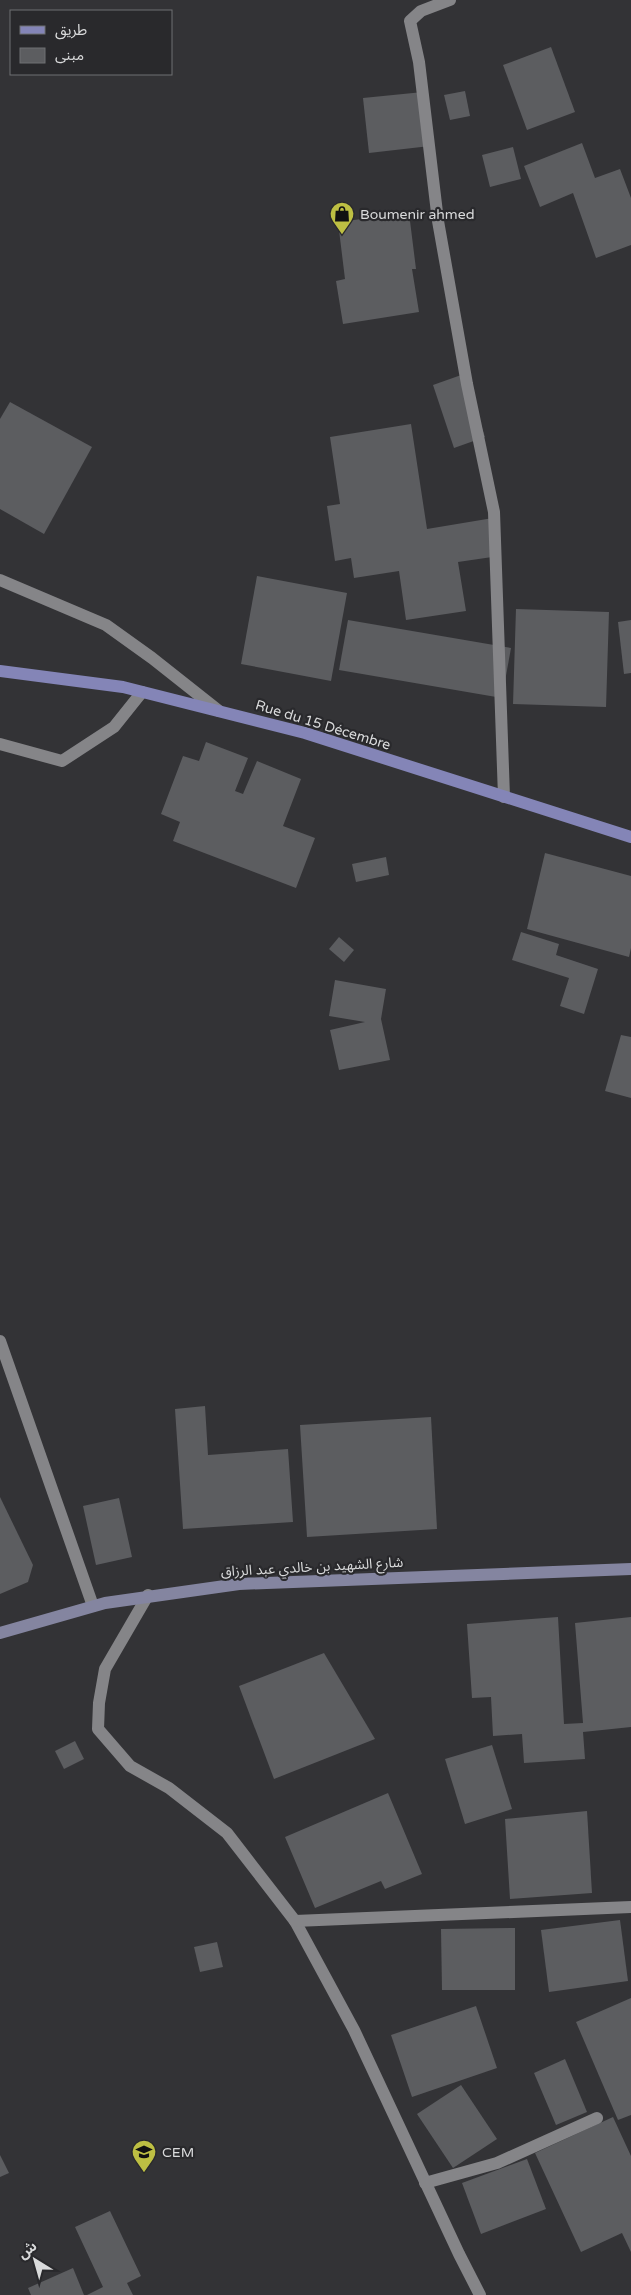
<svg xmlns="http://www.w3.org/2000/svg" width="631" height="2295" viewBox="0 0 631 2295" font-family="'Varela Round','Noto Sans Arabic',sans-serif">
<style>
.building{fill:#5c5d60}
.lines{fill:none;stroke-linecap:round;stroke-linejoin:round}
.service{stroke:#858588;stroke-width:12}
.minor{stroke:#858588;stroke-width:12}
.tertiary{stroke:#858588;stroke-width:12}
.secondary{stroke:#8485a0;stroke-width:12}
.primary{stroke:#8485b7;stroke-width:12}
.labels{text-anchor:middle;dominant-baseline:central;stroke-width:4.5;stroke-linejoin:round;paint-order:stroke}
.poi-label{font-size:14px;fill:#d9dadb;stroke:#29292c;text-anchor:start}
.street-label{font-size:14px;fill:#d9dadb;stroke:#29292c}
</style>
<rect width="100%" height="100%" fill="#333336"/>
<g class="building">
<polygon points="551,47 575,112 527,130 503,65"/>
<polygon points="465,91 470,116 450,120 444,95"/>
<polygon points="423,92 430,146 369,153 363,98"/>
<polygon points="582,143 595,178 620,169 631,198 631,245 596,258 573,193 540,207 524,166"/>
<polygon points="513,147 521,179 490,187 482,155"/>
<polygon points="409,213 416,269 412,269 419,312 343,324 336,281 345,279 338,222"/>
<polygon points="464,374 485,437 454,448 433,385"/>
<polygon points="10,402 92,447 44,534 0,509 0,419"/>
<polygon points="411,424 427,529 493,518 499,556 458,562 466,611 406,620 399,571 354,578 351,558 335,561 327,506 340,504 330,437"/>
<polygon points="257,576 347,593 331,681 241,664"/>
<polygon points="516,609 609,612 606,707 513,704"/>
<polygon points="348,620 511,648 502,698 339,670"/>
<polygon points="631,620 631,673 624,674 618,622"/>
<polygon points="206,742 248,758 235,791 243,794 257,761 301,779 283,826 315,838 296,888 173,841 180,822 161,814 183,756 199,761"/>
<polygon points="545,853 631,876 631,948 629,957 527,929"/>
<polygon points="386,857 389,875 356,882 352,864"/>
<polygon points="521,932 559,944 556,955 598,969 584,1014 560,1006 569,978 512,960"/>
<polygon points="339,937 354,950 344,962 329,949"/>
<polygon points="335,980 386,989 381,1019 390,1060 339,1070 330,1030 365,1022 329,1016"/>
<polygon points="621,1035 631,1037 631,1098 605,1091"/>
<polygon points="205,1406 208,1455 288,1449 293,1522 183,1529 175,1409"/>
<polygon points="431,1417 437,1529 307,1537 300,1425"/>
<polygon points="0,1497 33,1565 28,1582 0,1594"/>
<polygon points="119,1498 132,1557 96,1565 83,1506"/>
<polygon points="558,1617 564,1724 583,1723 575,1623 631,1617 631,1727 583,1732 585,1759 524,1763 522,1734 493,1736 491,1697 472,1698 467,1624"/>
<polygon points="324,1653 375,1739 274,1779 239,1686"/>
<polygon points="75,1741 84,1759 64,1769 55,1751"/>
<polygon points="492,1745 512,1809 465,1824 445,1759"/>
<polygon points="388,1793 422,1874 385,1889 381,1881 315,1908 285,1837"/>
<polygon points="587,1811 592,1893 510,1899 505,1819"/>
<polygon points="620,1920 628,1981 549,1992 541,1930"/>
<polygon points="515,1928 515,1990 442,1990 441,1929"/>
<polygon points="217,1942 223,1967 200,1972 194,1947"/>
<polygon points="631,1998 631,2115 618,2120 576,2022"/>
<polygon points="476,2006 497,2068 412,2097 391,2035"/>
<polygon points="565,2059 587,2112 556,2125 534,2073"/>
<polygon points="461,2085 497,2139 453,2168 417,2114"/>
<polygon points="613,2117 631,2156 631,2252 622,2233 581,2252 535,2153"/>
<polygon points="0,2155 9,2173 0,2177"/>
<polygon points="527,2159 546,2209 481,2234 462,2183"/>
<polygon points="110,2211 141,2276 127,2283 133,2295 87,2295 103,2287 75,2227"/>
<polygon points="73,2268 84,2295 31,2295 28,2288"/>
</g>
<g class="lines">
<polyline class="service" points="0,744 62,761 114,727 142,692"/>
<g class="minor">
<polyline points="450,0 421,11 410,21 419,62 438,221 467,384 494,512 504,797"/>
<polyline points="0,1341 93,1606"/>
<polyline points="148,1595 105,1669 99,1703 98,1729 130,1766 169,1788 227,1833 295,1921 354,2030 459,2254 480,2295"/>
<polyline points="295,1921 631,1907"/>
<polyline points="425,2183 497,2163 597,2118"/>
</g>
<polyline class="tertiary" points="0,580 106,625 152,658 219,711"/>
<polyline class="secondary" points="0,1633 105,1603 239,1584 631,1569"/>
<polyline class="primary" points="0,671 123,687 305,733 631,837"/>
</g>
<defs>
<symbol id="shop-pin" viewBox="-11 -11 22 30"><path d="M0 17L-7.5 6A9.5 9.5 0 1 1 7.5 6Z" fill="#bdbf43" stroke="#29292c"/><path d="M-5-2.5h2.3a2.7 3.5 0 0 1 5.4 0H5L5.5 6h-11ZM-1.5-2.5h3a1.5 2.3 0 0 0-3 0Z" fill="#111"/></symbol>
<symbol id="school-pin" viewBox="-11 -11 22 30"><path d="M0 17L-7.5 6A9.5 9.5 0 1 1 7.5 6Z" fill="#bdbf43" stroke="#29292c"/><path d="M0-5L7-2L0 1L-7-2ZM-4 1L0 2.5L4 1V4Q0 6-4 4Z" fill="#111"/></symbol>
</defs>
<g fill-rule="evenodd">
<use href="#shop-pin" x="328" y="200" width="28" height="38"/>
<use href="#school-pin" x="130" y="2138" width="28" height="38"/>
</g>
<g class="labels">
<g class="poi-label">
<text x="360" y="214">Boumenir ahmed</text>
<text x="162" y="2152">CEM</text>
</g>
<g class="street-label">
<text transform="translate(323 725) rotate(17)">Rue du 15 Décembre</text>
<text transform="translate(312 1567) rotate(-3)">شارع الشهيد بن خالدي عبد الرزاق</text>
</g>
</g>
<rect x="10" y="10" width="162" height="65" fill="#29292c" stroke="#6f7072"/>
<rect x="20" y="26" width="25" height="8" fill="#8485b7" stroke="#6f7072"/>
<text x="55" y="35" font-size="15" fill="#d9dadb">طريق</text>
<rect x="20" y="48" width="25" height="15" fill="#5c5d60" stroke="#6f7072"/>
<text x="55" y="60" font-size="15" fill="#d9dadb">مبنى</text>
<g transform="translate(35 2260) rotate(323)" stroke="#29292c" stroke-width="4" paint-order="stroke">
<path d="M0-4L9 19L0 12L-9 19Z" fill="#d9dadb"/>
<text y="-8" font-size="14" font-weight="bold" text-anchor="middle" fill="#d9dadb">ش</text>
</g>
</svg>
